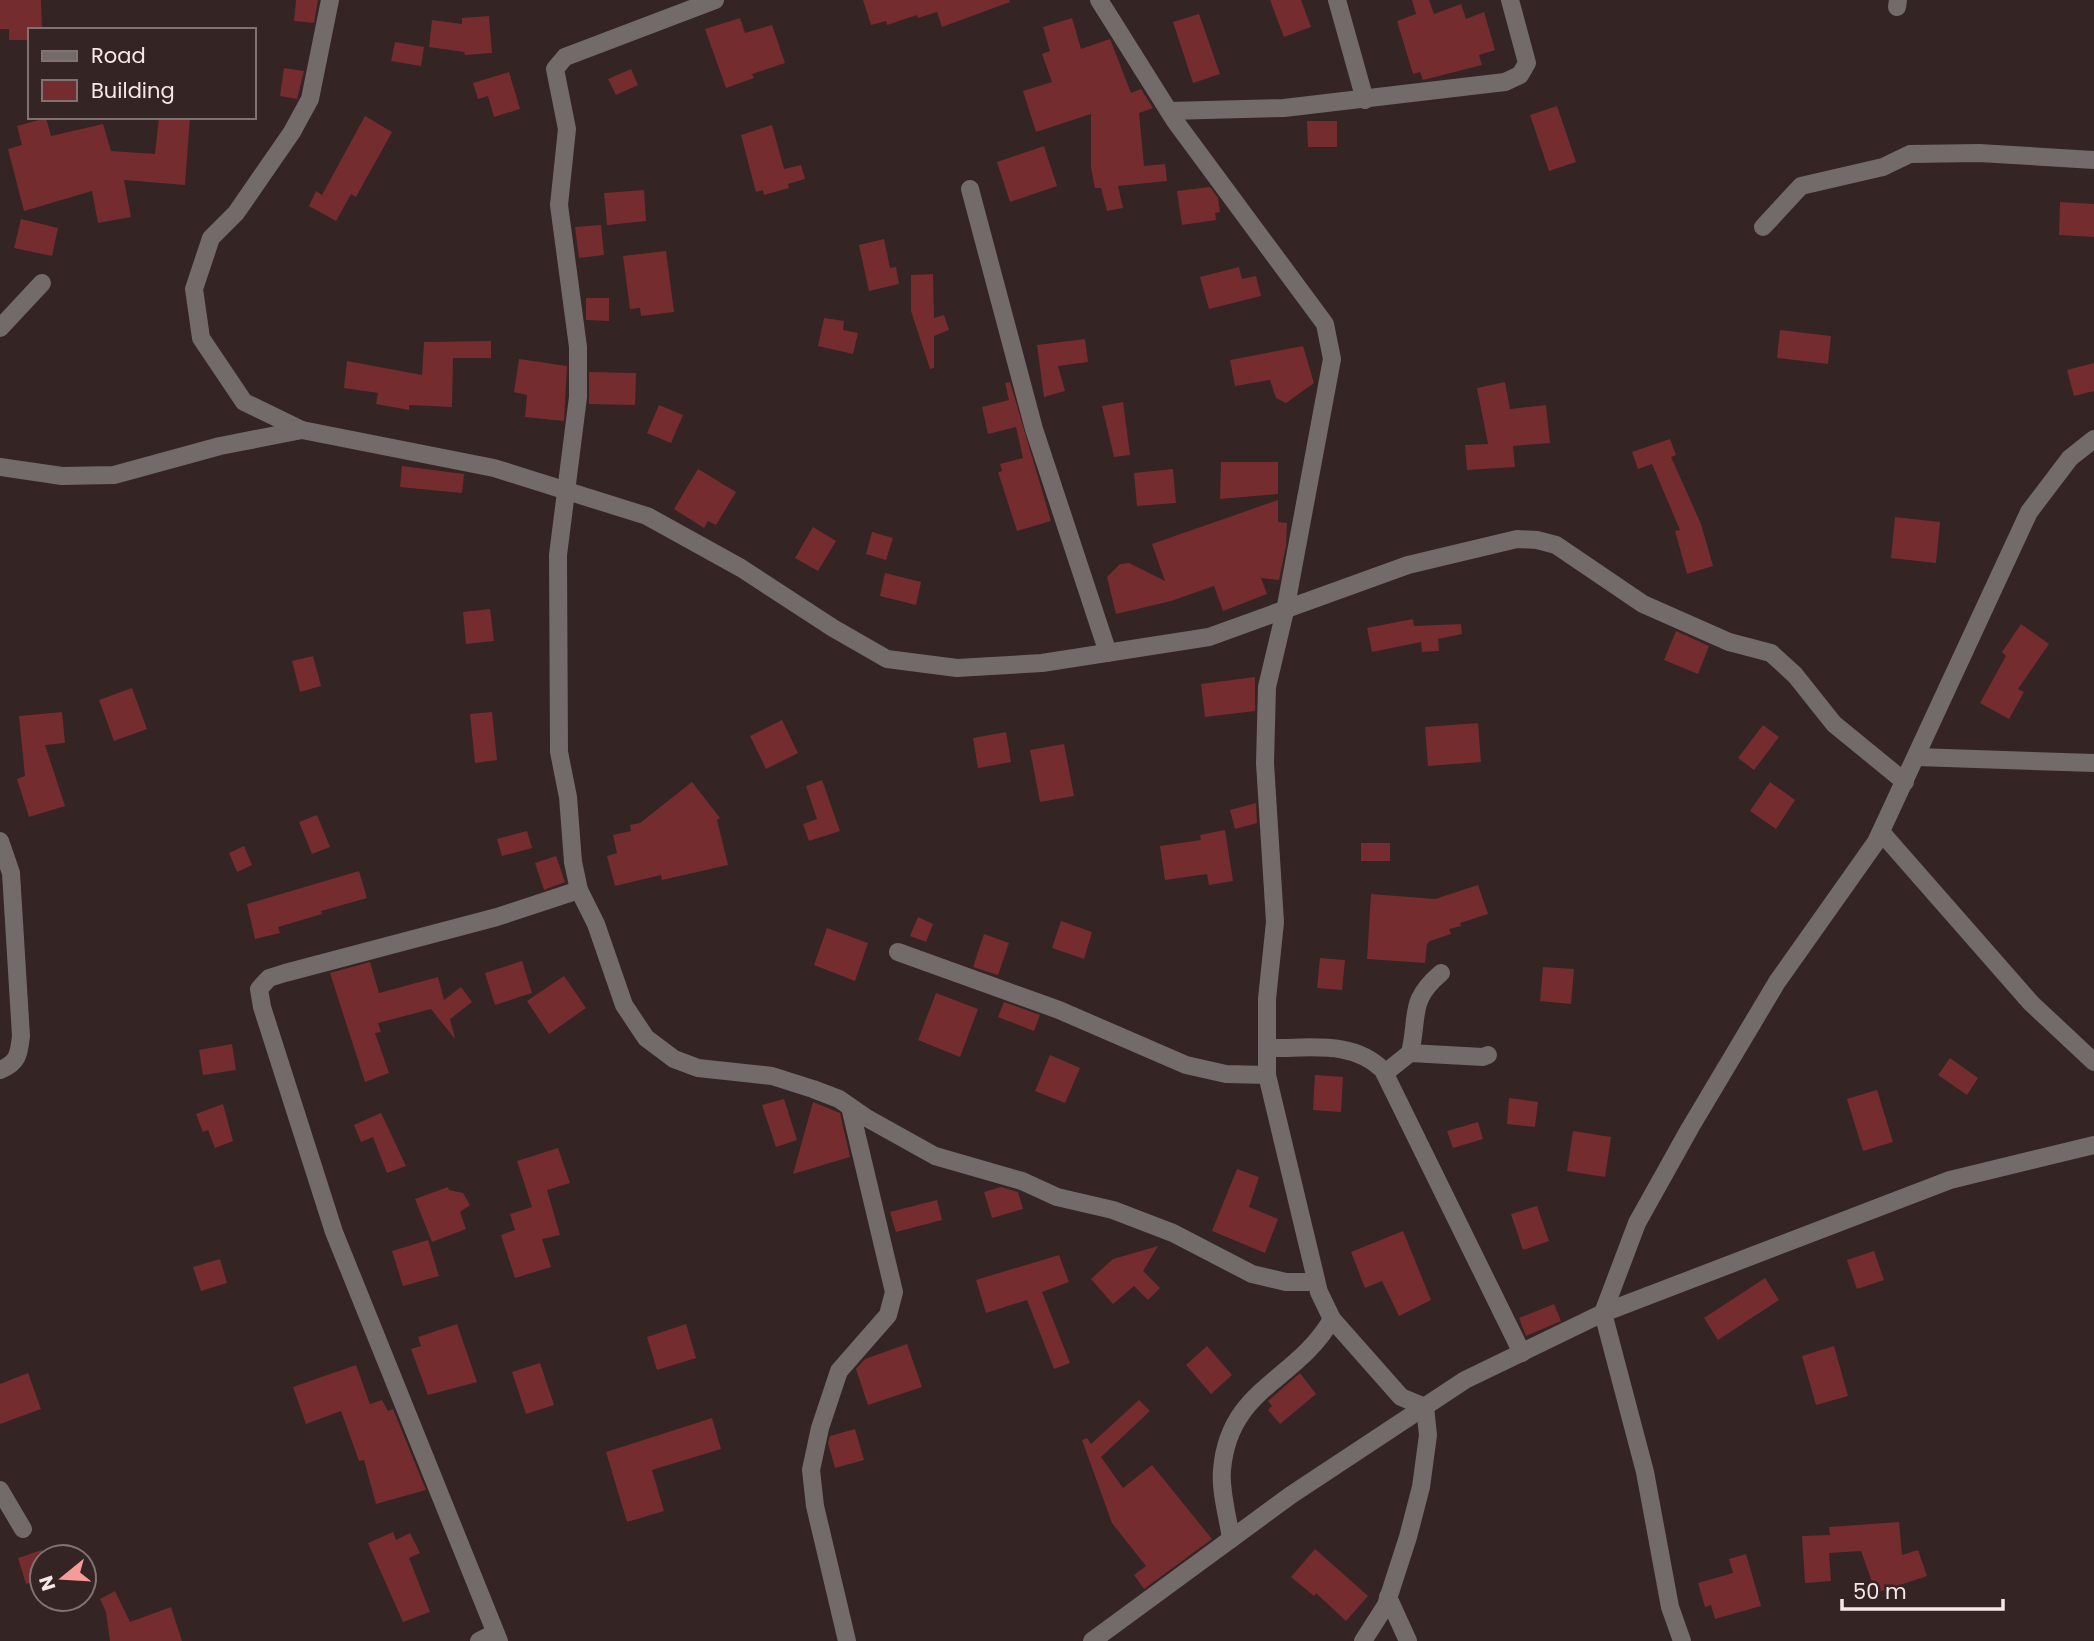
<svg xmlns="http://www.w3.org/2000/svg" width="2094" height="1641" viewBox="0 0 2094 1641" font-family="Poppins,sans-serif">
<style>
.building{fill:#752c2e}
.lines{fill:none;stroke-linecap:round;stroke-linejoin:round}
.minor{stroke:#736a6a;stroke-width:18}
</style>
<rect width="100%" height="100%" fill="#342423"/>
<g class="building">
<polygon points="0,0 41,0 42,30 29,30 29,40 9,40 9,29 0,29"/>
<polygon points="296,0 318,0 314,23 294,21"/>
<polygon points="863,0 1009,0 1010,2 942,27 937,12 918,18 917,15 887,25 886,21 871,25"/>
<polygon points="1270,0 1301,0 1311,27 1284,37"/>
<polygon points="1412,0 1429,0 1434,14 1461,4 1466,19 1484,12 1495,50 1479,55 1482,65 1423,80 1420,72 1413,74 1397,21 1416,14"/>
<polygon points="1199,14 1220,74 1193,83 1173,22"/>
<polygon points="489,16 492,53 465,55 464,52 429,47 432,20 462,24 462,18"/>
<polygon points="740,18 745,33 772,25 785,63 752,74 754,78 726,88 705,29"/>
<polygon points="1072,18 1081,49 1110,39 1131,93 1141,89 1153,108 1139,113 1144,166 1165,164 1167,181 1118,186 1123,208 1107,211 1101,188 1095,188 1091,168 1091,114 1036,132 1023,91 1052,82 1042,54 1050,51 1043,27"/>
<polygon points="395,42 424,47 421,66 391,61"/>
<polygon points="284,68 304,71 297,99 280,96"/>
<polygon points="631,69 638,85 616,95 608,79"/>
<polygon points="509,72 520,109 494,117 488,96 478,99 473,83"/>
<polygon points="1557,106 1576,162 1549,171 1530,115"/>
<polygon points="365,116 392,132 356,197 351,194 336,221 309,206 316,191 322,195"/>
<polygon points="159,117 190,117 185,185 124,180 131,217 98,223 92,191 24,211 8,149 22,145 17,126 46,118 51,136 103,124 111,151 155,154"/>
<polygon points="1307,121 1337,121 1337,147 1308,147"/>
<polygon points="772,125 784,169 801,165 805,179 788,184 789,188 764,195 763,190 756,192 741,135"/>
<polygon points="1044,146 1057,186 1010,202 997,162"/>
<polygon points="1210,187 1218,198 1220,212 1215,213 1216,220 1182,225 1177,191"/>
<polygon points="644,190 646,221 607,225 604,193"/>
<polygon points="2060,202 2094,204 2094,237 2059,235"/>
<polygon points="21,219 58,228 52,256 14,248"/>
<polygon points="601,225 604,255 579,258 575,227"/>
<polygon points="884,239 890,268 896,267 899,284 869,291 859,245"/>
<polygon points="666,251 674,312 641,316 640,308 630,309 623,256"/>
<polygon points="1239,267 1242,279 1256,276 1261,296 1209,309 1200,277"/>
<polygon points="933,274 934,318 944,315 949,330 934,336 934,368 930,369 911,311 911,275"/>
<polygon points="586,298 609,298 609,321 586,320"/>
<polygon points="824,318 844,321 843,330 858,333 853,354 818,346"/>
<polygon points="1780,330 1831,336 1828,364 1777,358"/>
<polygon points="1085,339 1088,362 1058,366 1065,391 1044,397 1037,345"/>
<polygon points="491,341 491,358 453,358 452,407 409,405 409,410 376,404 378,393 344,388 347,361 422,375 424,342"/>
<polygon points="1303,346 1314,383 1286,403 1276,398 1270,380 1235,386 1230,360"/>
<polygon points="519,359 567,366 564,421 525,417 527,395 514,392"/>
<polygon points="2094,363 2094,391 2074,396 2067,370"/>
<polygon points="589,372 636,373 635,405 589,404"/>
<polygon points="1010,382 1051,521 1017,531 998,472 1002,471 1000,464 1023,458 1016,427 988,434 982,407 1009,400 1005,383"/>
<polygon points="1505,382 1510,409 1546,405 1550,443 1513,446 1515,467 1467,470 1465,445 1488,444 1477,388"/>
<polygon points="1123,402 1130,455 1114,457 1102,406"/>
<polygon points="659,405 683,415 671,443 647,433"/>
<polygon points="1670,439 1676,455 1671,457 1701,524 1713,566 1687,574 1675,531 1680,530 1652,464 1638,469 1632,452"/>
<polygon points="1221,462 1278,462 1278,494 1220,499"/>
<polygon points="402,466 464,474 462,493 400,487"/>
<polygon points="698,469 736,492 716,525 708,521 704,528 674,509"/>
<polygon points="1173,469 1176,503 1137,506 1134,473"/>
<polygon points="1278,500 1278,522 1287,523 1286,546 1279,580 1261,578 1267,594 1223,611 1214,586 1171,601 1116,614 1107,577 1120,564 1129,563 1165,581 1152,544"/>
<polygon points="1895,517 1940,522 1936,563 1891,558"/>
<polygon points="813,527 836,541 818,571 795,558"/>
<polygon points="872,532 893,538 886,560 866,554"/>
<polygon points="885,573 921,582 916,605 880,596"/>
<polygon points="490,609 494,641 466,644 463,612"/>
<polygon points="1413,619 1414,626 1461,624 1462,634 1438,639 1439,651 1422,652 1421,642 1372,652 1367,628"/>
<polygon points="2021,624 2049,644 2018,689 2024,692 2009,719 1980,703 2006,656 2002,652"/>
<polygon points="1676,631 1709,646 1698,674 1664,660"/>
<polygon points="313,656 321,686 300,692 292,661"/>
<polygon points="1255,677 1255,711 1205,717 1201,684"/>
<polygon points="132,688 147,729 114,741 99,700"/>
<polygon points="62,712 65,743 45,745 65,806 29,817 17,779 25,776 19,716"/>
<polygon points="492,712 497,760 475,763 470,714"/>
<polygon points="782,720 798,753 766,769 750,736"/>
<polygon points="1478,723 1481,762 1428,766 1425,727"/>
<polygon points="1763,725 1779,737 1754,770 1738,758"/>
<polygon points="1006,732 1011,762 978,768 973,738"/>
<polygon points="1064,744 1074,796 1040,802 1030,750"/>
<polygon points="822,780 840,831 809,841 803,824 817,819 806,786"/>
<polygon points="692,782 720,818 717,820 728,865 662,880 661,875 615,886 607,856 617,853 613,835 631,831 630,825 640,823"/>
<polygon points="1770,782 1795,800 1776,829 1750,811"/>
<polygon points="1256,803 1257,823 1235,829 1230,810"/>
<polygon points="317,815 330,847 312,854 299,822"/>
<polygon points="1225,830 1233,881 1209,885 1207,874 1165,880 1160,846 1201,840 1200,835"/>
<polygon points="527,831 532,848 502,856 497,839"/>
<rect x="1361" y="843" width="29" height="18"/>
<polygon points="244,846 252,865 237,872 229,853"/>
<polygon points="556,856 565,882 544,890 535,863"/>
<polygon points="359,871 367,898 321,911 322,914 278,927 280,933 255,939 247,904"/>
<polygon points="1478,885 1488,914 1460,923 1461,926 1449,929 1451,934 1430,941 1427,944 1425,963 1367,959 1371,894 1435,899"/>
<polygon points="918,917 933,924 926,942 910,936"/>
<polygon points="1061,921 1092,932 1084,959 1052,948"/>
<polygon points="827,928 868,943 855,981 814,965"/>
<polygon points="984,934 1009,943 998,975 973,967"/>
<polygon points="1320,958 1345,960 1342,990 1317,988"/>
<polygon points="522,961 532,993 495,1005 485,973"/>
<polygon points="370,962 379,993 438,977 444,1000 461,987 472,1002 450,1019 455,1039 431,1009 378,1023 381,1032 375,1033 389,1073 365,1082 330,973"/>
<polygon points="1543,967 1574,969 1571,1004 1540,1001"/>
<polygon points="564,976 586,1008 549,1034 527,1001"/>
<polygon points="936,993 978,1009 960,1057 918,1040"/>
<polygon points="1004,1002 1040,1015 1034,1031 998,1017"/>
<polygon points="232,1044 236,1070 203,1075 199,1050"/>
<polygon points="1050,1055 1080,1068 1065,1103 1035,1091"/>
<polygon points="1950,1058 1978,1078 1967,1095 1938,1075"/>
<polygon points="1315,1075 1343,1077 1341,1112 1313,1110"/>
<polygon points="1877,1090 1893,1142 1863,1151 1847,1099"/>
<polygon points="1509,1098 1538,1102 1535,1127 1507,1124"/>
<polygon points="784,1099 797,1140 776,1147 762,1105"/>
<polygon points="813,1102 840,1113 850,1157 793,1174"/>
<polygon points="223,1104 233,1141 215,1148 208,1130 203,1132 196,1114"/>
<polygon points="381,1113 406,1166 387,1173 373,1137 361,1142 354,1125"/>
<polygon points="1478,1122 1483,1139 1453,1148 1447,1131"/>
<polygon points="1573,1131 1611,1137 1605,1177 1567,1171"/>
<polygon points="558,1148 570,1183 547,1190 560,1235 542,1239 551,1267 515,1278 501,1235 515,1230 510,1214 532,1207 517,1161"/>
<polygon points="1237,1169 1259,1177 1249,1207 1278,1219 1265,1253 1212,1231"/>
<polygon points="448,1187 449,1190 463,1193 470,1205 460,1212 466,1229 432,1242 415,1199"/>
<polygon points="1001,1187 1018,1192 1023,1209 992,1218 984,1192"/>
<polygon points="937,1200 942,1220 896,1232 890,1212"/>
<polygon points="1537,1206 1549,1241 1523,1250 1511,1214"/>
<polygon points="1403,1231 1431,1300 1399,1316 1382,1281 1365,1288 1351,1252"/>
<polygon points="428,1240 439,1276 403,1286 392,1251"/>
<polygon points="1158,1246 1143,1271 1160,1288 1148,1300 1134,1286 1113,1304 1091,1279 1113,1259"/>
<polygon points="1874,1251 1884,1280 1857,1289 1847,1260"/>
<polygon points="1059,1255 1069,1282 1042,1292 1070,1363 1054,1369 1027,1300 986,1313 976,1280"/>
<polygon points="220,1259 227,1283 201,1291 193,1267"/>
<polygon points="1765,1278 1779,1300 1718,1340 1704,1318"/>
<polygon points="1554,1304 1561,1321 1526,1336 1519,1318"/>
<polygon points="457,1324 477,1382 428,1395 411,1349 421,1346 418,1337"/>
<polygon points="686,1324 696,1358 657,1370 647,1337"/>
<polygon points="907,1344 922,1387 868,1405 856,1369 865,1359"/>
<polygon points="1207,1346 1232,1375 1211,1394 1186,1365"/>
<polygon points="1834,1346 1848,1396 1816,1405 1802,1356"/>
<polygon points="540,1363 554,1405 526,1414 512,1372"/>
<polygon points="356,1365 370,1404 382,1400 388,1411 393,1409 426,1490 376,1504 364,1460 359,1461 341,1411 306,1424 293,1387"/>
<polygon points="28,1373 41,1409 0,1424 0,1384"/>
<polygon points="1300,1373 1316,1394 1280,1424 1268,1410 1272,1406 1268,1401"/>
<polygon points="1139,1400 1150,1411 1101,1457 1123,1488 1152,1465 1212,1539 1144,1589 1134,1575 1146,1566 1112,1523 1082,1440 1087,1438 1091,1444"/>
<polygon points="712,1418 721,1449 652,1470 664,1511 627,1522 606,1452"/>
<polygon points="855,1429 864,1460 835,1468 828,1443 830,1436"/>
<polygon points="1899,1522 1902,1555 1918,1550 1927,1576 1876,1593 1861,1551 1829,1553 1831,1581 1805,1583 1802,1536 1830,1535 1829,1527"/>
<polygon points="393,1532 396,1540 410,1533 420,1553 409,1558 430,1612 403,1622 368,1543"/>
<polygon points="1315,1549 1368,1596 1346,1621 1316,1593 1314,1596 1291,1577"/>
<polygon points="42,1550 42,1579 26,1584 18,1558"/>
<polygon points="1746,1554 1761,1606 1715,1619 1711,1605 1705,1607 1698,1583 1733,1573 1729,1559"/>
<polygon points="115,1591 130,1622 171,1607 182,1641 110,1641 106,1612 100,1599"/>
</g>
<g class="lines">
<g class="minor">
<polyline points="330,0 310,99 292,132 236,213 211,238 194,289 201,338 244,402 302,430 494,468 647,516 741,568 833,628 887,659 957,668 1042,663 1209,637 1408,565 1517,539 1537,540 1556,545 1643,604 1729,642 1771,653 1795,675 1834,724 1905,782"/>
<polyline points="715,0 565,57 555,69 567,129 559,205 578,347 578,397 558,555 559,752 568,797 573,862 579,890 596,924 624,1005 646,1038 674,1059 698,1068 772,1076 813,1089 839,1099 865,1117 935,1156 1022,1181 1057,1197 1113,1210 1173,1233 1252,1274 1286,1282 1315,1282"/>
<polyline points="1099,0 1175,121 1325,324 1332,359 1285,611 1267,687 1265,763 1275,922 1267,999 1267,1075 1319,1292 1332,1319 1401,1397 1425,1407 1428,1435 1421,1487 1408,1537 1386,1605 1363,1641"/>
<polyline points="1337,0 1365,100"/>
<polyline points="1897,7 1898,0"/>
<polyline points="1169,111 1284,108 1505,82 1520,75 1527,63 1510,0"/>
<polyline points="970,189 1034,429 1108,653"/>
<polyline points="1763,227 1801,186 1883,167 1910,154 1979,153 2094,160"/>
<polyline points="0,328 42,283"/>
<polyline points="0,467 62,476 114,475 220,446 302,430"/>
<polyline points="1917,757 2094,763"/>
<polyline points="1881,832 2031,1003 2094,1062"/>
<path d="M0 841 11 873 21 1036C19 1054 18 1063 0 1070"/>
<polyline points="898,952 1059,1010 1186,1065 1226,1074 1267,1075"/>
<path d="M1267 1048C1308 1049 1352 1039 1383 1070L1522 1353"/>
<path d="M1410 1053C1419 1015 1408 1001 1441 973"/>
<polyline points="1385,1073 1410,1053 1483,1057 1488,1055"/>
<polyline points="0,1490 23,1529"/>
<path d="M1231 1539C1228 1517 1220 1491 1222 1470 1229 1387 1296 1382 1332 1319"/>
<polyline points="1388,1597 1408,1641"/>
<polyline points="479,1641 495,1633"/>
<polyline points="499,1641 334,1232 262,1007 259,989 269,978 285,973 497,917 579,890"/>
<polyline points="847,1641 815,1506 811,1470 820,1428 839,1371 888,1315 894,1292 850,1107"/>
<polyline points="1092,1641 1291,1495 1465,1380 1603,1313 1950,1180 2094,1145"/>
<polyline points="1682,1641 1670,1607 1645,1472 1603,1313 1637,1223 1690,1128 1777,982 1876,842 2029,512 2070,458 2094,439"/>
</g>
</g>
<rect x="28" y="28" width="228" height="91" fill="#342423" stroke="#817272" stroke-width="2"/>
<rect x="42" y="51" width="35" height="10" fill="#736a6a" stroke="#817272" stroke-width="2"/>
<text x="91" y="63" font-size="21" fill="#f4e8e8">Road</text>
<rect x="42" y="80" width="35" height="21" fill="#752c2e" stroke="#817272" stroke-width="2"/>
<text x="91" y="98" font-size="21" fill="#f4e8e8">Building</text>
<g transform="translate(63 1578) rotate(252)"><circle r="33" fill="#342423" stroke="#817272" stroke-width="2"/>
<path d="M0-5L12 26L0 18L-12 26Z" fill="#f59b99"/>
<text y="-10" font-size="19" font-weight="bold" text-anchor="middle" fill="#f4e8e8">N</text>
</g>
<path d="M1842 1599v10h161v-10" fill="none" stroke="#f4e8e8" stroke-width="3.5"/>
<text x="1853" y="1599" font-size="21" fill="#f4e8e8" stroke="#342423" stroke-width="5" paint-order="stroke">50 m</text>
</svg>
